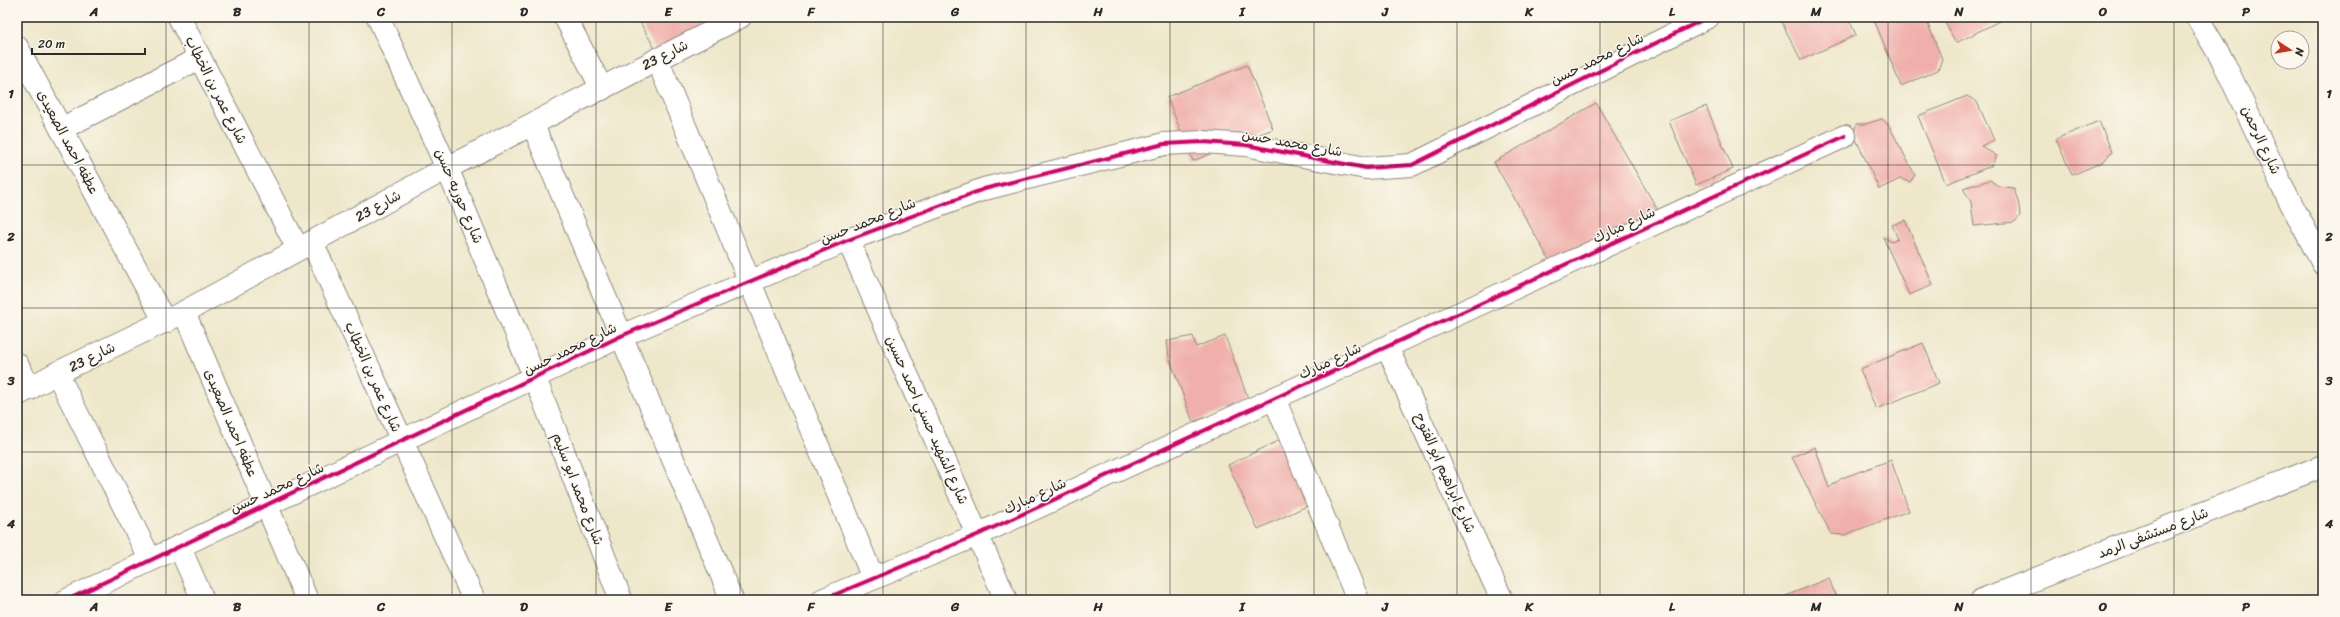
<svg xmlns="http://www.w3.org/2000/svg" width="2340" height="617" viewBox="0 0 2340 617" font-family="Sriracha,'Playpen Sans Arabic',sans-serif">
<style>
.building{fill:#f0afaa}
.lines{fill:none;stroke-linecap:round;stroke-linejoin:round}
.minor-casing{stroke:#8c897a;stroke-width:24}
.minor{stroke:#fff;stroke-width:22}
.cycleway-casing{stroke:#fbf7ec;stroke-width:6}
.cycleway{stroke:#d6006c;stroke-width:4}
.grid{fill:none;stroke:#2b2b2b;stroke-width:1;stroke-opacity:0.55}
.labels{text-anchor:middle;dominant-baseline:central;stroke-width:3;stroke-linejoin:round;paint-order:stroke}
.street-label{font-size:14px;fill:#2b2b2b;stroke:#fbf7ec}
.neatline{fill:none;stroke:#2b2b2b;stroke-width:1.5}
.grid-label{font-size:13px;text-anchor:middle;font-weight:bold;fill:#2b2b2b}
</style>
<rect width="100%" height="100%" fill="#fbf7ec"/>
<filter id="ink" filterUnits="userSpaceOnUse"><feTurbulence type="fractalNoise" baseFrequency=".025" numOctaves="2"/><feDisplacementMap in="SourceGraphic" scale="8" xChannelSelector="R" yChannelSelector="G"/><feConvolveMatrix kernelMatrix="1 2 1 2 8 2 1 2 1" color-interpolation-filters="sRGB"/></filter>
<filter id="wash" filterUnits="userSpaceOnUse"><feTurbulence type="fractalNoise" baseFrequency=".012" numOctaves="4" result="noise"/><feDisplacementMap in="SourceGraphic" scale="16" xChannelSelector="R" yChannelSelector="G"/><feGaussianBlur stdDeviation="0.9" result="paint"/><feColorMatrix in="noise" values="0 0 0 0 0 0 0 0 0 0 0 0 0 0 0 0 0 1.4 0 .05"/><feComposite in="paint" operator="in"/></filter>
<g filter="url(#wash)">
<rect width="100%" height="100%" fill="#eee7ca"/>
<g id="blocks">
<g class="building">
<polygon points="637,17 717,17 658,54"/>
<polygon points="1779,17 1848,17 1856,35 1801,60"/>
<polygon points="1873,17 1925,17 1942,59 1938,70 1901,86"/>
<polygon points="1942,17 2000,17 2001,20 1956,43"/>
<polygon points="1247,65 1273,129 1193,161 1167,97"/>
<polygon points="1967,96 1977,102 1994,140 1981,146 1997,156 1991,166 1946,184 1918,116"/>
<polygon points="1596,103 1660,214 1557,274 1494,162"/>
<polygon points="1706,106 1733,169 1696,185 1669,121"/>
<polygon points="1882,119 1889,126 1915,175 1910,182 1900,179 1879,189 1854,135 1856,124 1866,124"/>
<polygon points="2099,121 2112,152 2103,162 2072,175 2056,139"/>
<polygon points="1990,180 1998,186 2014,188 2019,205 2020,216 2015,222 1974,226 1971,202 1963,188"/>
<polygon points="1905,220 1933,285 1909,295 1883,237 1892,242 1898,239 1892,225"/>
<polygon points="1193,336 1196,347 1225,336 1249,401 1193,422 1169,357 1167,341"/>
<polygon points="1923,343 1939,383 1876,409 1860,369"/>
<polygon points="1280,440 1311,504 1258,529 1228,465"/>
<polygon points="1815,447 1829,488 1842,478 1891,460 1909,511 1844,535 1831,534 1792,457"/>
<polygon points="1829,578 1837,600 1776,600"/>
</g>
</g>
</g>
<g filter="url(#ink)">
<use href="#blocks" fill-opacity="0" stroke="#8c897a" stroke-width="1"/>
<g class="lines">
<defs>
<g id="minor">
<polyline points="179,17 298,249"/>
<polyline points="378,17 447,168 535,378 621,600"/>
<polyline points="565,17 602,89"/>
<polyline points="2197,17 2223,61 2282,186 2323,264"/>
<polyline points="17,47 165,322"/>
<polyline points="657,59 873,578"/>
<polyline points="533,125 732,600"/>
<polyline points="61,129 200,58"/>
<polyline points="848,240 1006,600"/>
<polyline points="312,242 474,600"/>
<polyline points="184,312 307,600"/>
<polyline points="1387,347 1502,600"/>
<polyline points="17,364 30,389"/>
<polyline points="57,373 150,559"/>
<polyline points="17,395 57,373 184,312 447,168 740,17"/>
<polyline points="1274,398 1358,600"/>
<polyline points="179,546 203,600"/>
<polyline points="67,600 621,336 848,240 984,189 1164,144 1203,142 1246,145 1366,168 1412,165 1708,17"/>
<polyline points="822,600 977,535 1845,136"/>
<polyline points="1982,600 2323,466"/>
</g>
</defs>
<use href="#minor" class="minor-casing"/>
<use href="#minor" class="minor"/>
<defs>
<g id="cycleway">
<polyline points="67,600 621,336 848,240 984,189 1164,144 1203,142 1246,145 1366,168 1412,165 1708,17"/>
<polyline points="822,600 977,535 1845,136"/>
</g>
</defs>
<use href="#cycleway" class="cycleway-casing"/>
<use href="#cycleway" class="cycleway"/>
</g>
</g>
<path class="grid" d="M166 17V600M309 17V600M452 17V600M596 17V600M740 17V600M883 17V600M1026 17V600M1170 17V600M1314 17V600M1457 17V600M1600 17V600M1744 17V600M1888 17V600M2031 17V600M2174 17V600M17 165H2323M17 308H2323M17 452H2323"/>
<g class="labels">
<g class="street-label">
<text transform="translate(665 55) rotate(-27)">شارع 23</text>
<text transform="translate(1597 59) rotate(-26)">شارع محمد حسن</text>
<text transform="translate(216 90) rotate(63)">شارع عمر بن الخطاب</text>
<text transform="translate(2261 140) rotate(65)">شارع الرحمن</text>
<text transform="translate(68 142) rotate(62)">عطفه احمد الصعيدى</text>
<text transform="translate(1292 143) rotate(10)">شارع محمد حسن</text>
<text transform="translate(459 196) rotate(67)">شارع حوريه حسن</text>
<text transform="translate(378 206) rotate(-29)">شارع 23</text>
<text transform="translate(868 221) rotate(-22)">شارع محمد حسن</text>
<text transform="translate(1624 225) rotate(-25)">شارع مبارك</text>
<text transform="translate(570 349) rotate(-26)">شارع محمد حسن</text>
<text transform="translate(92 357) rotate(-26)">شارع 23</text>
<text transform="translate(1330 361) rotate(-25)">شارع مبارك</text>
<text transform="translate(373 377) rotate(66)">شارع عمر بن الخطاب</text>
<text transform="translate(927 420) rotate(66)">شارع الشهيد حسني احمد حسين</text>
<text transform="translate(231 423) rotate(67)">عطفه احمد الصعيدى</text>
<text transform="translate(1445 473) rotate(66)">شارع ابراهيم ابو الفتوح</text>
<text transform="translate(277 488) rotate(-25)">شارع محمد حسن</text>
<text transform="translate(578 489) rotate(69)">شارع محمد ابو سليم</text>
<text transform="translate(1035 496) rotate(-25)">شارع مبارك</text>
<text transform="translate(2153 533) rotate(-21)">شارع مستشفى الرمد</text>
</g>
</g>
<rect width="2340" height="617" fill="none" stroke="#fbf7ec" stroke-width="44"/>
<g transform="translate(2290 50) rotate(102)"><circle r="19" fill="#fbf7ec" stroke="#a8a59f"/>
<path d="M0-3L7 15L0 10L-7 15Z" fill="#c8321e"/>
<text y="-6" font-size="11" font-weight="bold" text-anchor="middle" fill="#2b2b2b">N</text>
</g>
<path d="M32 48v6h113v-6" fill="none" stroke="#2b2b2b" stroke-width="2"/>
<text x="38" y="48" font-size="12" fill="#2b2b2b" stroke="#fbf7ec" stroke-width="3" paint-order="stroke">20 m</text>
<rect x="22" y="22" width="2296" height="573" class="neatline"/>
<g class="grid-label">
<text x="94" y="16">A</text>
<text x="237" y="16">B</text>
<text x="381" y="16">C</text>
<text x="524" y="16">D</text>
<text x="668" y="16">E</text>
<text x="811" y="16">F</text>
<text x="955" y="16">G</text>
<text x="1098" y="16">H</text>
<text x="1242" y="16">I</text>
<text x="1385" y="16">J</text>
<text x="1529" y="16">K</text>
<text x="1672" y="16">L</text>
<text x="1816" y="16">M</text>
<text x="1959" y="16">N</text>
<text x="2103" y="16">O</text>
<text x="2246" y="16">P</text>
<text x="11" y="98">1</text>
<text x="2329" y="98">1</text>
<text x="11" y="241">2</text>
<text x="2329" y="241">2</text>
<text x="11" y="385">3</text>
<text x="2329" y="385">3</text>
<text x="11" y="528">4</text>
<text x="2329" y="528">4</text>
<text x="94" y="611">A</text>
<text x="237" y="611">B</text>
<text x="381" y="611">C</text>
<text x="524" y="611">D</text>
<text x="668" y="611">E</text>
<text x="811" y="611">F</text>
<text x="955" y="611">G</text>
<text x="1098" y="611">H</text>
<text x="1242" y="611">I</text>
<text x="1385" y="611">J</text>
<text x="1529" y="611">K</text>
<text x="1672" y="611">L</text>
<text x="1816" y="611">M</text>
<text x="1959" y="611">N</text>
<text x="2103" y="611">O</text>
<text x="2246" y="611">P</text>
</g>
</svg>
